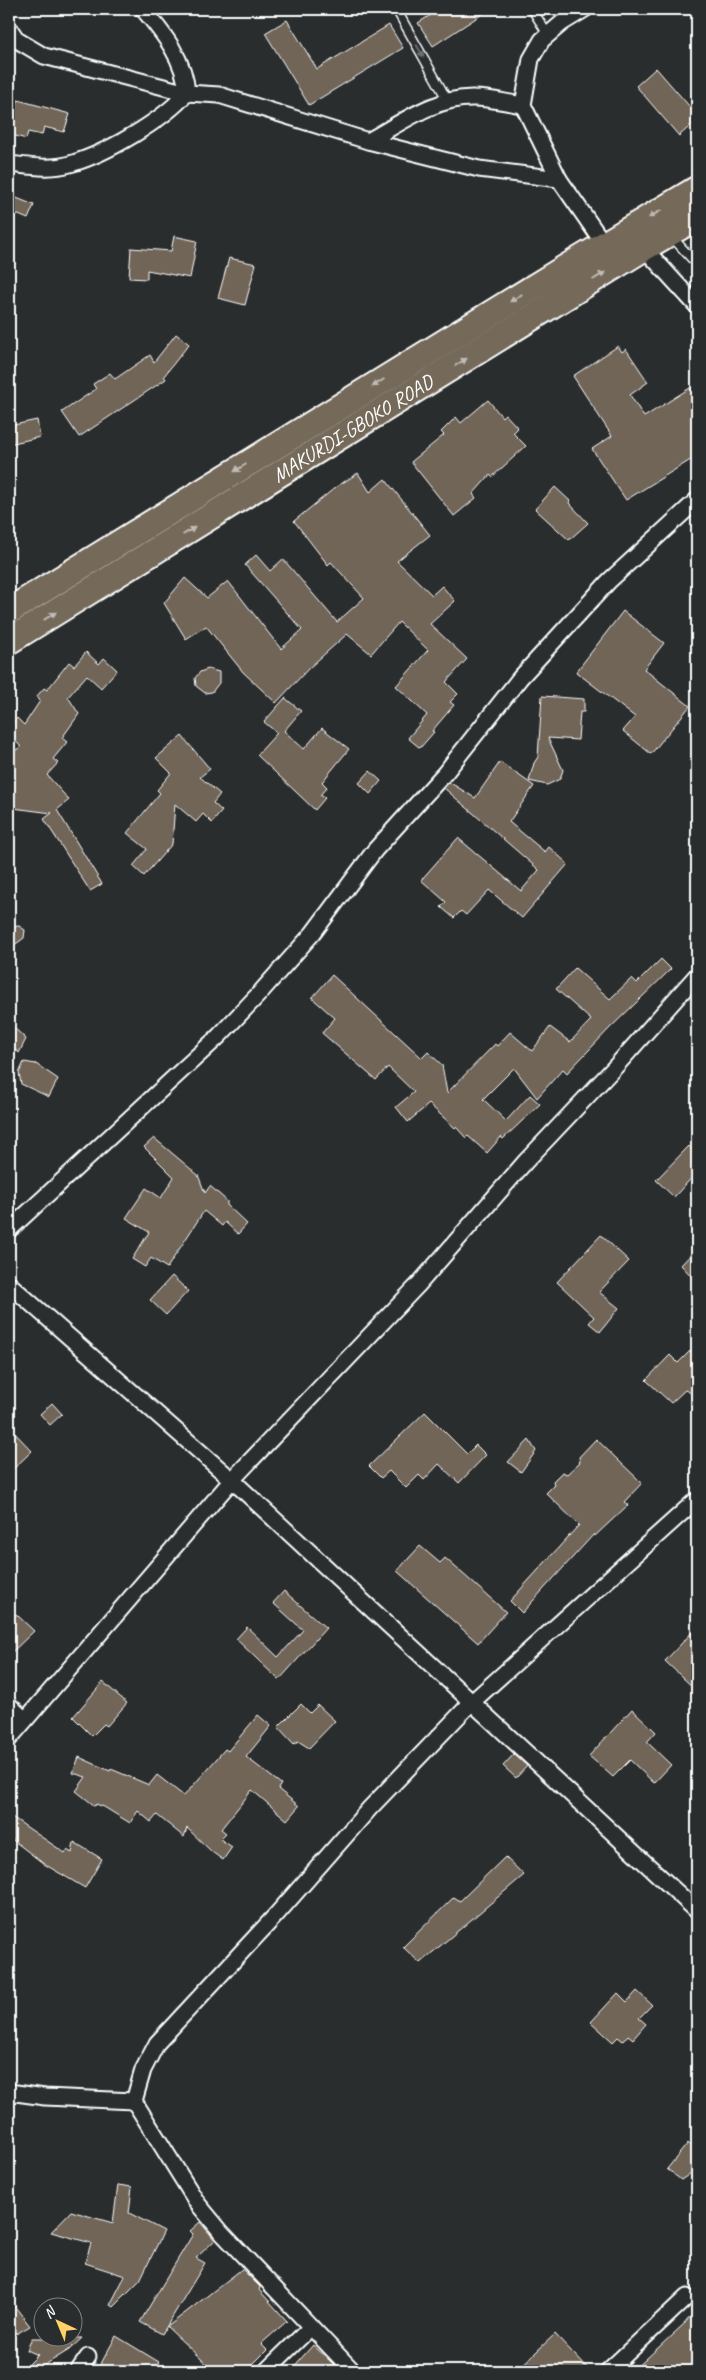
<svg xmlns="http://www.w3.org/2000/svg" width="706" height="2380" viewBox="0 0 706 2380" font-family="Caveat,sans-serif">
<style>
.building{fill:#716558;stroke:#fff}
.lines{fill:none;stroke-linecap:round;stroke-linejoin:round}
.service-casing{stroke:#fff;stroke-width:11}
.minor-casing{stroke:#fff;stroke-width:19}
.primary-casing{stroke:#fff;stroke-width:29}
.service{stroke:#2a2d2e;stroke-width:8}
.minor{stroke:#2a2d2e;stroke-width:15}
.primary{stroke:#746a5a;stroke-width:25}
.oneway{fill:#6a6c6d}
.oneway2{fill:#c0bcb5}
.labels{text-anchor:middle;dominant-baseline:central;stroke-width:4;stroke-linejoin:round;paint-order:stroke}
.street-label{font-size:21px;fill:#fff;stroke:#2a2d2e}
</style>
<rect width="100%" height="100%" fill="#2a2d2e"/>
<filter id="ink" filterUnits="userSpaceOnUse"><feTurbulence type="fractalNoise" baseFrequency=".02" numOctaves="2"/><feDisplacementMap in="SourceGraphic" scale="10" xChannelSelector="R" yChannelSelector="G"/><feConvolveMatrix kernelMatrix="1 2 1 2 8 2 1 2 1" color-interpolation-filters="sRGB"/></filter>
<g filter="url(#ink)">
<g class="building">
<polygon points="440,9 490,9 433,46 418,23"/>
<polygon points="287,20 317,69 389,25 403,48 309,105 265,33"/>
<polygon points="656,68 697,115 697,120 679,136 636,86"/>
<polygon points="18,100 70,114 64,132 44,127 42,135 28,132 26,139 9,134"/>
<polygon points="9,195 34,205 28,219 9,211"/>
<polygon points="174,236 197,241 190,278 147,270 147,279 129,278 131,248 171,251"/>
<polygon points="229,258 256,264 245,305 218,298"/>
<polygon points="176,334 189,344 164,376 166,379 79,437 62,412 96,389 93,384 110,373 115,379 150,355 154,362"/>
<polygon points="618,346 622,352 626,349 648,382 630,395 644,417 690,388 697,399 697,456 626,500 592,449 612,436 573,376"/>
<polygon points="488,400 502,417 505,414 518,428 513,433 526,446 492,477 490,475 473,494 476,498 454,516 411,462 444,435 441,432 456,417 461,423"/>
<polygon points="37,420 40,437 9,444 9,426"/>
<polygon points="358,473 370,492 385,479 430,535 397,561 432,595 442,586 455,601 430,624 467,659 446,682 458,694 450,702 454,705 432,731 434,732 420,748 408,738 427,715 396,686 428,650 399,622 371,654 347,634 309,668 276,703 243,672 206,626 186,639 164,603 185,578 207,598 228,581 281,649 302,630 245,565 256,555 270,571 283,559 337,622 364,598 331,562 328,565 294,521 336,487"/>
<polygon points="555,487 570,501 569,503 588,523 569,540 535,509"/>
<polygon points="623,611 664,643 644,669 690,706 651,754 623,731 635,717 576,672"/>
<polygon points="86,652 99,664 104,658 117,670 101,688 87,675 68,697 79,714 62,738 67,742 53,759 58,763 47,775 69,800 57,810 102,884 90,891 44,819 52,813 13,808 9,800 9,754 21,747 9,734 9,726 17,718 24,725 40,701 37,696 44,688 47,690 69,662 74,666"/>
<polygon points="208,669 219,672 219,683 212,692 205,693 196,686 195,678 200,672"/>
<polygon points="542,696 584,699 584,712 580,712 578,740 548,738 563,770 560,779 547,785 529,781 534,763 538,757"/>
<polygon points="285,698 301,711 284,731 304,749 322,728 349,749 322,782 327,787 320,795 325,798 315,810 257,755 277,733 264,722"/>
<polygon points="182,736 210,769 200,777 220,794 213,803 222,811 212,823 203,814 196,822 175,804 172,844 144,876 133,866 147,849 127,833 160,793 157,790 171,773 156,758"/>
<polygon points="500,762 534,786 509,822 545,852 549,847 568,864 522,918 489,890 466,915 461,911 454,918 441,907 446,902 421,880 458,838 521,891 539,870 444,788 449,782 475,798"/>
<polygon points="370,771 381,781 370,794 359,783"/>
<polygon points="19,926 25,930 24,938 9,949 9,927"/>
<polygon points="661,959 671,969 610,1028 567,1073 563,1069 537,1098 514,1068 483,1099 506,1121 530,1095 540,1104 503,1139 501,1137 487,1153 468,1136 466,1138 456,1127 455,1128 429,1104 408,1122 396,1107 414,1092 388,1067 376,1080 322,1033 335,1018 312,998 332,975 422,1058 428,1052 442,1065 447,1093 495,1044 497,1046 510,1032 532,1051 550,1027 570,1042 591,1020 556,989 575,968 610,999 632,978 637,983"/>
<polygon points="9,1023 26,1039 19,1053 9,1044"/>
<polygon points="24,1062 36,1064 58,1079 49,1097 21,1084 19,1073"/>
<polygon points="154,1138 198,1175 205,1193 210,1186 227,1201 227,1205 247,1224 238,1234 225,1222 222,1226 204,1211 167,1268 151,1258 145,1267 132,1259 149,1232 126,1218 146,1188 161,1198 174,1177 144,1147"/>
<polygon points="689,1146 697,1155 697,1172 674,1197 656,1180"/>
<polygon points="601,1235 629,1261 599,1292 619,1308 600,1332 589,1323 594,1317 557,1282"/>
<polygon points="697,1248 697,1282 681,1265"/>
<polygon points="172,1276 188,1291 166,1315 150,1300"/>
<polygon points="690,1351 697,1358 697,1386 691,1393 685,1390 671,1403 646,1380 670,1355 678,1363"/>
<polygon points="52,1403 62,1414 50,1425 40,1414"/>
<polygon points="425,1412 467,1454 476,1445 486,1455 459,1483 439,1464 424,1480 419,1475 406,1488 389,1471 381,1478 369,1466"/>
<polygon points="9,1427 32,1451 9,1473"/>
<polygon points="596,1439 642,1483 624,1502 628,1505 595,1536 594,1534 522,1613 510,1601 579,1525 546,1493 554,1485 553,1481 562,1472 567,1474 580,1462 579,1457"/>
<polygon points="529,1440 536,1451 521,1472 508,1462"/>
<polygon points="420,1546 440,1563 445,1558 506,1612 478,1643 397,1571"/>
<polygon points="284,1591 326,1628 279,1680 236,1639 247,1627 278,1657 303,1630 273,1603"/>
<polygon points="16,1614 34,1631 9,1655 9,1621"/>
<polygon points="697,1627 697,1691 665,1661"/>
<polygon points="103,1682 127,1703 107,1726 104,1724 92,1736 73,1717"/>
<polygon points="301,1704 310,1713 318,1705 335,1721 309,1748 298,1741 294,1744 278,1727"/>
<polygon points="632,1709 656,1732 647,1742 671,1765 654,1783 630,1760 613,1777 589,1756"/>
<polygon points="258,1715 271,1726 246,1757 281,1784 278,1789 299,1806 287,1820 252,1790 221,1829 226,1833 220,1839 232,1847 223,1860 212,1852 187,1828 184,1837 157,1815 151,1822 138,1811 130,1823 104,1807 96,1804 95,1806 76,1791 86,1777 73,1773 79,1757 110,1771 111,1769 149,1785 157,1775 184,1796 225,1749 228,1751"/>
<polygon points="514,1754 527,1766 516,1778 503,1766"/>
<polygon points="9,1815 65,1853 67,1850 72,1853 74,1842 102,1859 85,1888 44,1864 9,1837"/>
<polygon points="505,1857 524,1875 420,1963 403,1947 454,1897 460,1901"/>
<polygon points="637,1991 652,2005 639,2018 646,2024 633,2039 628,2035 623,2041 618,2037 613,2042 591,2022 618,1993 627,2002"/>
<polygon points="688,2143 697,2151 697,2169 681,2180 667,2169"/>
<polygon points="118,2185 132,2187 129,2213 164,2231 140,2280 113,2307 110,2305 125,2276 85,2263 91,2243 51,2232 71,2211 113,2223"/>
<polygon points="200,2222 215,2240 196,2258 205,2263 162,2334 140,2322 193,2234 190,2231"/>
<polygon points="242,2269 260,2287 259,2290 287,2321 261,2344 267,2350 246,2371 214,2371 167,2327"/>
<polygon points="9,2299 30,2326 9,2338"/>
<polygon points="697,2309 697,2371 633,2371 684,2324"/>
<polygon points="555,2334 590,2371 516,2371"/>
<polygon points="116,2336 159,2362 153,2371 97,2371"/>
<polygon points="32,2338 82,2338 69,2350 35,2371 22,2371 38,2355 27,2350"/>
<polygon points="313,2345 327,2358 340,2371 290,2371"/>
</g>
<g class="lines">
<defs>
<g id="service">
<polyline points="396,9 448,101"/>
<polyline points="532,9 548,35"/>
<polyline points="672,237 692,259 697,260"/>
</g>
<g id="minor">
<polyline points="9,28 17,40 44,56 187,93 219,95 368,141 479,169 559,179 604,244"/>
<path d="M368 141C401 123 435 97 474 98 490 98 507 103 523 105"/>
<path d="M9 164C29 166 50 170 70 164 106 154 162 121 187 93 185 60 164 34 143 9"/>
<polyline points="559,179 523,105 531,59 542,40 562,23 585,9"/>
<polyline points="644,248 697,306"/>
<polyline points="9,1230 219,1036 258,995 313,933 375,850 445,773 520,678 609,581 697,500"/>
<polyline points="9,1284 232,1480 418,1285 526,1161 616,1066 697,975"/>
<polyline points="9,1705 25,1720"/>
<polyline points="9,1739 232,1480 697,1911"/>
<polyline points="9,2092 45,2097 134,2101"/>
<polyline points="78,2371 88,2357"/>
<polyline points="266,2371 311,2327"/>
<polyline points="353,2371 222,2233 198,2204 134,2101 143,2070 157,2043 276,1915 370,1808 471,1703 694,1502 697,1505"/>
<polyline points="608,2371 687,2297"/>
</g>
<g id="primary">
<polyline points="9,611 565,268 697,189"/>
<path id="s1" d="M9 641 644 248 697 217"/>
</g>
</defs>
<use href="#service" class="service-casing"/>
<use href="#minor" class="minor-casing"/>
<use href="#primary" class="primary-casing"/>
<use href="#service" class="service"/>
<use href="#minor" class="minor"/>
<use href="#primary" class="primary"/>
</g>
<defs><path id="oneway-solid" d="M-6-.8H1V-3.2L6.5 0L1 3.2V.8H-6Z" transform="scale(1.25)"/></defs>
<use class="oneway" href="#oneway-solid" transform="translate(420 51) rotate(60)"/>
<g class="oneway2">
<use href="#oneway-solid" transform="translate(655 214) rotate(149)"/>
<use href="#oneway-solid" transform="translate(599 276) rotate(-32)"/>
<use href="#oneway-solid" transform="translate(516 298) rotate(148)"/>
<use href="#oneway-solid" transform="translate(461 362) rotate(-32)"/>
<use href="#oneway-solid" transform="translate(378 383) rotate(148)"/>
<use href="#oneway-solid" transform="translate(240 468) rotate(148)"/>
<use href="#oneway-solid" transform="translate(189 531) rotate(-32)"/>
<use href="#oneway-solid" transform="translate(50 616) rotate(-32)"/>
</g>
</g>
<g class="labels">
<g class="street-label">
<text stroke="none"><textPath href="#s1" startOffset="404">MAKURDI-GBOKO ROAD</textPath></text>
</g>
</g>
<rect width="706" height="2380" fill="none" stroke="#2a2d2e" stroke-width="30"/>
<rect x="15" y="15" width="676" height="2350" fill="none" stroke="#fff" stroke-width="2" filter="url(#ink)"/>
<g transform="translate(58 2322) rotate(316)"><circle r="24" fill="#2a2d2e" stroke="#7f8182"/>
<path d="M0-4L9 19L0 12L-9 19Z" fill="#ffd166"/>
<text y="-8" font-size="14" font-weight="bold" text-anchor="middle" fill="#ffffff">N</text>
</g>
</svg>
